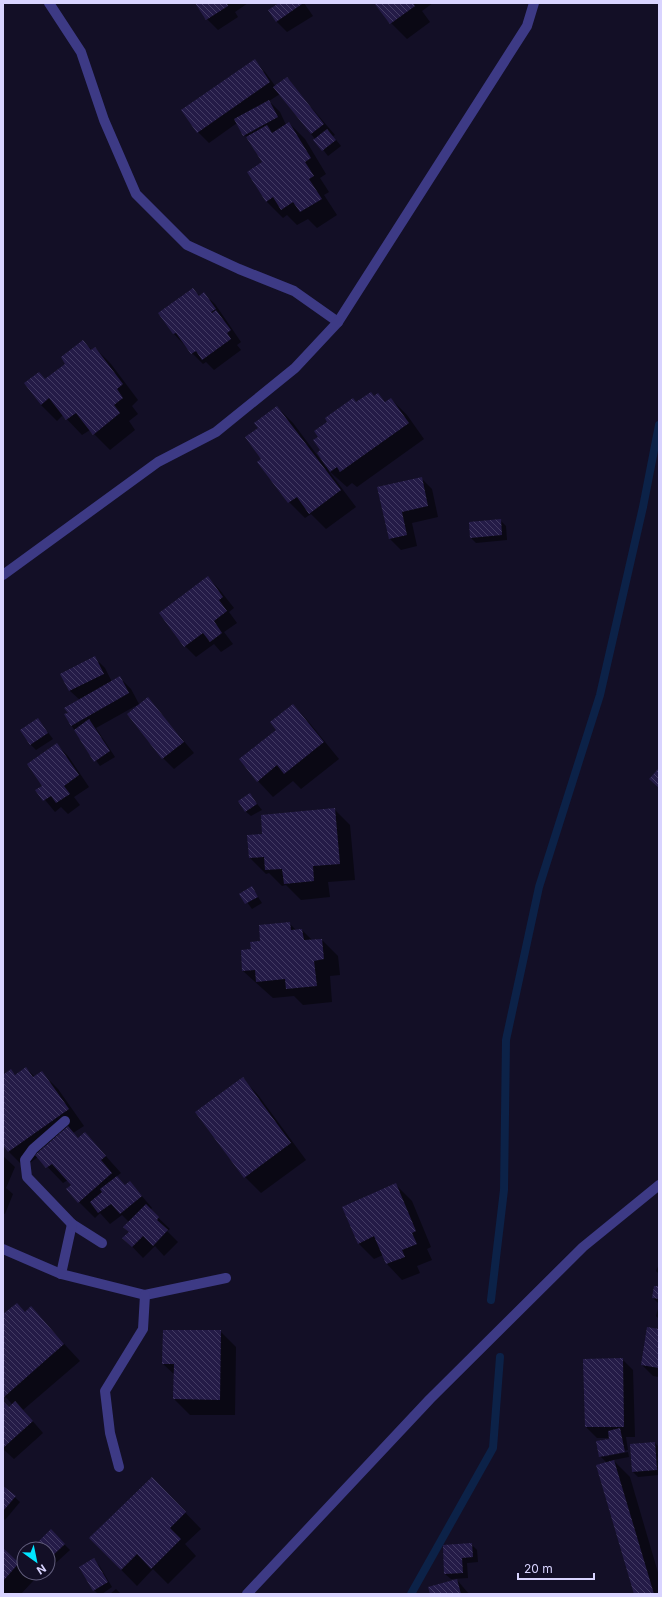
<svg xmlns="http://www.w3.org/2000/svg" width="662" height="1597" viewBox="0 0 662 1597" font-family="Inter,sans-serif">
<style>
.shadow{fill:#0007}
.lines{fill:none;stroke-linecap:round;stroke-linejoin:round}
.stream{stroke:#0c2248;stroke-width:8}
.building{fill:url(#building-back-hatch)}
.lane{stroke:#3d3a85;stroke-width:10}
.street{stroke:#3d3a85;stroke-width:10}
</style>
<defs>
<pattern id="building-back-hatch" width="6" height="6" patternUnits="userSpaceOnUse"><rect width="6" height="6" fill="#241b47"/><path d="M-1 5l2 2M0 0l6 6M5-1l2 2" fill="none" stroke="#433b63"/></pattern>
</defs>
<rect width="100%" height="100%" fill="#130f26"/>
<g class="shadow">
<polygon points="196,3 248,3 235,12 238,17 218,30 207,19"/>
<polygon points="281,3 304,3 313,16 287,32 276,21"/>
<polygon points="376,3 433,3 422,11 430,22 407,39 391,23"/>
<polygon points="254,61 265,72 276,87 286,78 335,135 333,136 341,146 328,156 280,94 269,101 280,112 286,125 289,123 305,139 326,174 320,178 329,192 324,195 337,215 317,228 308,219 297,225 287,215 283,218 267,202 249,172 263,163 237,123 209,143 198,132"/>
<polygon points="193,289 200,296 204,294 215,304 241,342 237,345 241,350 214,370 206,362 203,364 192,353 174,334 159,313"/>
<polygon points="83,341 92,350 95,348 111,364 138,400 132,406 138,414 129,421 135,430 110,450 90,430 82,435 63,415 57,421 41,405 25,383 46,380 67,364"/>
<polygon points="378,395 386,402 391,399 407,415 424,439 357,487 352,483 347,487 328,470 356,507 326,529 311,514 305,518 289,502 262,459 259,428 277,407 293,423 326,467 357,403"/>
<polygon points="421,478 432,489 438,517 412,523 417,546 401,550 390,539 379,488"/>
<polygon points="500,520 506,526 507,540 476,543 471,538"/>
<polygon points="208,578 219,589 234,608 229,612 237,623 224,632 233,644 221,652 214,644 196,657 185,646"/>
<polygon points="94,657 105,668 112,682 120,678 131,689 139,704 96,728 115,757 100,766 71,725 69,713 80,700 70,691 62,674"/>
<polygon points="148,699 194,753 174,769 163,758"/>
<polygon points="293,705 308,721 339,759 301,789 293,781 273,797 258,781"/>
<polygon points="38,719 53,739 36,750 31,745"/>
<polygon points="57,745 68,756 89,787 74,797 80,805 68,814 61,807 55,812 37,790 43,786"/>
<polygon points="250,795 262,810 251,816 245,811"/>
<polygon points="334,809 350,825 355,880 328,882 330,897 301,900 286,885 282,886 269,873 266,874 250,858 264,835"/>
<polygon points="252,888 262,903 252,909 241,894"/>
<polygon points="289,923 296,930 302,930 313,941 322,940 338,956 340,975 330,976 332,1002 303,1005 294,996 273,998 243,971 252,950"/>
<polygon points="26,1068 35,1077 42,1073 58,1089 84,1126 73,1133 79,1139 85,1133 121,1173 117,1176 126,1186 130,1182 152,1208 150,1210 170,1229 167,1231 178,1242 164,1256 155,1246 143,1258 124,1238 130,1232 129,1222 122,1215 110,1224 100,1213 95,1218 79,1202 73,1185 68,1180 63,1183 38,1157 24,1167 8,1151 3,1143 3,1076 11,1071 16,1075"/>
<polygon points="243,1079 258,1095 306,1160 261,1193 245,1177"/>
<polygon points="3,1156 15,1167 6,1188 13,1194 5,1214 3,1213"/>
<polygon points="396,1185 412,1201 431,1247 427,1249 432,1260 417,1266 420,1273 402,1280 387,1264 383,1255 374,1259 358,1243"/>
<polygon points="659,1264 659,1274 656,1271"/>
<polygon points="659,1287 659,1304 653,1298"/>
<polygon points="17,1304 25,1313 31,1308 80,1361 23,1410 43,1433 14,1459 3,1449 3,1402 9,1408 13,1405 3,1394 3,1316"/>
<polygon points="658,1309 659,1309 659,1319 656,1316"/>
<polygon points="659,1330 659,1377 653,1376 642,1365"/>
<polygon points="220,1331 236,1347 235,1415 190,1415 174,1399 175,1375 163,1364"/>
<polygon points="622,1359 633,1370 635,1437 626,1437 628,1450 603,1455 603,1457 628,1452 629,1457 613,1460 630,1477 659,1576 659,1594 635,1594 607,1463 600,1456 613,1438 597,1438 586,1427"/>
<polygon points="655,1443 659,1447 659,1475 638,1477 632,1471"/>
<polygon points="152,1478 201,1529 185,1544 196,1556 168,1584 153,1569 137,1586 90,1538"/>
<polygon points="3,1487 20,1502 5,1520 3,1518"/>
<polygon points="51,1531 70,1550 48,1570 48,1549 32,1549"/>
<polygon points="472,1545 477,1550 478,1562 467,1563 468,1578 451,1579 445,1574"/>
<polygon points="3,1550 24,1569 24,1573 28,1573 34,1580 21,1594 3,1594"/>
<polygon points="93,1560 99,1565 112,1587 102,1594 98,1594 94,1590"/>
<polygon points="457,1580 469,1594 431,1594"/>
<polygon points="116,1589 121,1594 110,1594"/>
</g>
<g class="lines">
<g class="stream">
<polyline points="491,1300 504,1190 506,1040 539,887 600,695 643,507 659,425"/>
<polyline points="411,1594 493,1448 500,1357"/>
</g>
</g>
<g class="building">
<polygon points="195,3 227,3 228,6 206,20"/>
<polygon points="279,3 301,3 302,4 276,22 268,10"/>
<polygon points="374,3 413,3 415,6 390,24"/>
<polygon points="255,59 270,82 197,133 181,110"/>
<polygon points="287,77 324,124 311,134 273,87"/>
<polygon points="269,100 278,117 243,136 234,119"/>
<polygon points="289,122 311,158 305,162 314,176 309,179 322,199 300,212 293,202 281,210 273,197 266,202 247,172 262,162 246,137 267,125 272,133"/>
<polygon points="327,129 336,140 322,151 313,140"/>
<polygon points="193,288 199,296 204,292 216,309 211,312 212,313 216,310 231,330 227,333 231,339 202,360 196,351 191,354 176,333 173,334 158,313"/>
<polygon points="83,340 91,350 95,347 123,384 117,389 123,398 114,405 120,413 93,435 76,413 66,420 49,398 41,405 24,383 39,372 45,379 65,364 61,357"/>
<polygon points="371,392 374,396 378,393 385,402 391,398 409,423 340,472 337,467 330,472 317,453 320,450 313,440 318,437 314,431 327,422 325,418 353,398 356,402"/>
<polygon points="277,406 341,490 309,514 297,497 288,503 257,462 261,459 245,437 258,428 254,423"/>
<polygon points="422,477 428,506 402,512 407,535 389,539 377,487"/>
<polygon points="501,519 502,535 470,538 469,522"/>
<polygon points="208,576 223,597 219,600 227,611 214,621 222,633 210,642 203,633 184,647 159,613"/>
<polygon points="95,656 104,674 69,691 60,674"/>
<polygon points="120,676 129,693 71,726 64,714 68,713 64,708"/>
<polygon points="148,697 184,742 162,759 127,714"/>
<polygon points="293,704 324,742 284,774 277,765 257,782 239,759 276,730 270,722"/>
<polygon points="38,718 48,733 30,745 20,730"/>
<polygon points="89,719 110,751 94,762 74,730"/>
<polygon points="57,743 79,775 64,786 70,794 56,803 51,796 43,801 35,790 42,786 27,764"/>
<polygon points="659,768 659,788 649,779"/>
<polygon points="250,793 257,804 245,812 238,801"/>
<polygon points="335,808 340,864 313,866 314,881 284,884 282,869 265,870 264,857 249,858 247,835 262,834 261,815"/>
<polygon points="252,886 258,897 245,904 239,894"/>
<polygon points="290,922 291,930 302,929 304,940 322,939 324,959 314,961 317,986 286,989 285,979 256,982 255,970 242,971 241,950 251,949 250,942 260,941 259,925"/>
<polygon points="26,1067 33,1077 42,1071 69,1109 8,1152 3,1145 3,1075 11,1069 15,1075"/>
<polygon points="243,1077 291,1143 244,1178 195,1112"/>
<polygon points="68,1126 78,1138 85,1132 106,1156 101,1160 112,1173 78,1203 66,1189 71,1185 52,1164 46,1168 35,1155"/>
<polygon points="117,1176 125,1185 130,1181 142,1196 120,1214 111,1204 98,1213 90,1202 102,1192 100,1189"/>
<polygon points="396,1183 416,1231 412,1233 417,1244 402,1250 405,1257 386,1264 374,1236 358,1244 342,1207"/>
<polygon points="146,1204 159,1217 157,1220 168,1230 153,1246 143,1236 132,1247 122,1238 129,1232 123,1227"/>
<polygon points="654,1286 659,1286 659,1299 652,1298"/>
<polygon points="17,1303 25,1312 31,1306 64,1344 4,1397 3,1314"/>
<polygon points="647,1327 659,1329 659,1368 641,1365"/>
<polygon points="163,1330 221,1330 220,1400 173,1399 174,1364 162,1364"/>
<polygon points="623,1358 624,1427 585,1427 583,1359"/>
<polygon points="3,1401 9,1407 15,1401 33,1421 3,1448"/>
<polygon points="620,1428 625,1452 599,1457 596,1441 609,1439 608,1431"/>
<polygon points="655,1442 657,1470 632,1472 630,1444"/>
<polygon points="614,1460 654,1594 634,1594 596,1465"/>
<polygon points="152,1477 186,1512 170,1528 181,1539 151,1569 137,1554 121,1570 89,1538"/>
<polygon points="3,1486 16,1496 3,1511"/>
<polygon points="51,1529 65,1544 48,1560 48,1549 31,1549"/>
<polygon points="472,1543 473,1557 462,1558 463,1573 444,1574 443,1545"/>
<polygon points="3,1548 19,1563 3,1581"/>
<polygon points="94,1558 108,1582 93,1591 79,1567"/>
<polygon points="457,1579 461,1594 430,1594 428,1587"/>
</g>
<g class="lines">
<g class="lane">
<polyline points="65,1121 33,1149 25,1160 27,1177 72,1224 102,1243"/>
<polyline points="61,1274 72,1224"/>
</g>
<g class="street">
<polyline points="49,3 81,52 104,120 136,194 187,245 239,269 294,291 338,322"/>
<polyline points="3,575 158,462 216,432 295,368 338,322 527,26 534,3"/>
<polyline points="3,1249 61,1274 145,1295 226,1278"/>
<polyline points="119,1467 110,1433 105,1391 143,1329 145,1295"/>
<polyline points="247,1594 430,1399 583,1247 659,1185"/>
</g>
</g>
<rect width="662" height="1597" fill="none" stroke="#d9d4ff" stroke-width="8"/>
<g transform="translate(36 1561) rotate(147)"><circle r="19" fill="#130f26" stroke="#625e7d"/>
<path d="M0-3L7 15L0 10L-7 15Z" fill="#00e5ff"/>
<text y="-6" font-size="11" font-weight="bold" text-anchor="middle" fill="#d9d4ff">N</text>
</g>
<path d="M518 1573v6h76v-6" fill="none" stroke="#d9d4ff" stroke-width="2"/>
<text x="524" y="1573" font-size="12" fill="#d9d4ff" stroke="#130f26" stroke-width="3" paint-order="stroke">20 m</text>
</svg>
